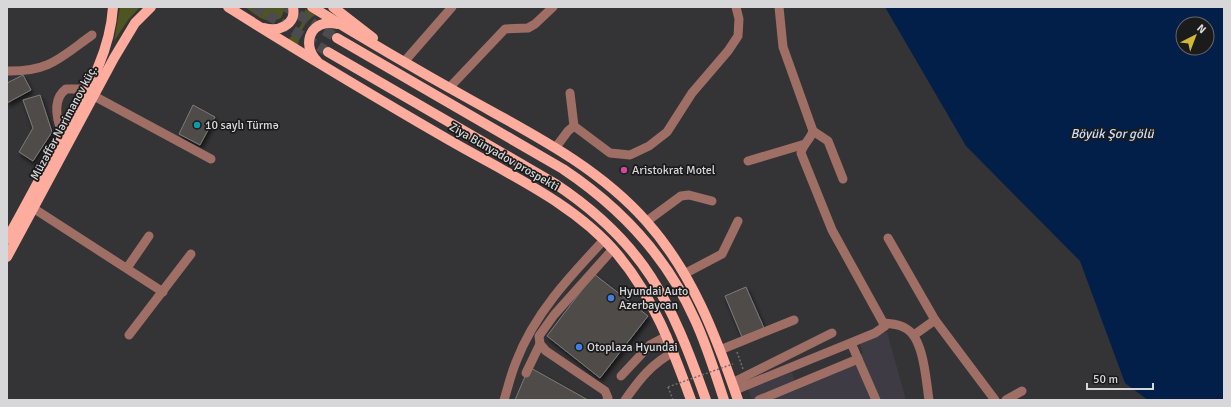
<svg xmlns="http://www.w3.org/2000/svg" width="1231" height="407" viewBox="0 0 1231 407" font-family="Signika,sans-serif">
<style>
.built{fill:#3e3b44}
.green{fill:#4f5521}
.water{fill:#011f48;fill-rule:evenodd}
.building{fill:#4f4b4a;stroke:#7e7a79;filter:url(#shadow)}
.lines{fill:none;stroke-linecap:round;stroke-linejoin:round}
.major-tunnel{stroke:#4c4b4e;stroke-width:10;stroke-dasharray:10 5;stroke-linecap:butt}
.path{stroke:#6e6d70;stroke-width:1.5;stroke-dasharray:2 2;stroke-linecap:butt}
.minor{stroke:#9f6e65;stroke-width:9}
.major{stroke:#fdac9d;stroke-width:10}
.path-bridge{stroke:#6e6d70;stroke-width:1.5;stroke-dasharray:2 2;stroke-linecap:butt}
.culture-dot{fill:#0f9aa8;stroke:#1b1b1c;stroke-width:1.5}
.hotel-dot{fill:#d1479c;stroke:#1b1b1c;stroke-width:1.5}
.shop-dot{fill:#3f7fe0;stroke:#1b1b1c;stroke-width:1.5}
.labels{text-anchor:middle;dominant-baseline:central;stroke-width:3.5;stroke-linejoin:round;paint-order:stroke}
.street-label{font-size:12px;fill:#d7d6d8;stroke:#1b1b1c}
.poi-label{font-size:12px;fill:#d7d6d8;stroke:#1b1b1c;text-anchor:start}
.water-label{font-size:13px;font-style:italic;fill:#c9ddfb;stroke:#1b1b1c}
</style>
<defs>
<filter id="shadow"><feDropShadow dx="2" dy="3.5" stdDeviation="2" flood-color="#0009"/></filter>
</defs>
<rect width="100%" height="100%" fill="#343336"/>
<polygon class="built" points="887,332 906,400 752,400 748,389 792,372 795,381 863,353 859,342"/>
<g class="green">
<polygon points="120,7 140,7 128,20 114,41"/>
<path d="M245 7H284L285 8 281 18C265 25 258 16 245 7Z"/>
<path d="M305 9 315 15C304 22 299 33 298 47L287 40C297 33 305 22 305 9Z"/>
</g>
<path class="water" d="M885 7H1224V400H1148L1125 383 1080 261 966 146ZM1183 24H1207V48H1183Z"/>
<g class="building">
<polygon points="23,75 31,90 7,103 7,83"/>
<polygon points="40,95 52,132 33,161 19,152 33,128 23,100"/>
<polygon points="193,105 215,117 200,145 179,134"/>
<polygon points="594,274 648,316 600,378 547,336"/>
<polygon points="746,287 764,328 742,337 725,296"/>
<polygon points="529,367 588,400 515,400"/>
</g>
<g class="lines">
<g class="major-tunnel">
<polyline points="255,7 328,52"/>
<polyline points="286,7 337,38"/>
</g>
<g class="path">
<polyline points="737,352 743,369"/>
<polyline points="668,387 673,400"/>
</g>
<g class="minor">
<polyline points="404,62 452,7"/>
<path d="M7 71C49 72 60 58 92 35"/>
<polyline points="449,88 505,29 528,28 535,24 553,7"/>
<polyline points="570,93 574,126"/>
<polyline points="94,96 211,159"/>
<polyline points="813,131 828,141 843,179"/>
<path d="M63 136C57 121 51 100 66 89H88"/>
<polyline points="556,147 568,131 574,126 610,153 630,155 649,146 667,132 692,93 728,51 738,36 739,19 736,7"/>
<polyline points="748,161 805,144"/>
<polyline points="33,208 163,292"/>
<polyline points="647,221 681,196 689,195 712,201"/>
<polyline points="888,238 935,320"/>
<polyline points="127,268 149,236"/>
<polyline points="684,274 722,254 738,221"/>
<path d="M884 323C891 324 899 324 905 328 924 337 926 381 929 400"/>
<polyline points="129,335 191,254"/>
<polyline points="914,335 935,320 995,400"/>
<polyline points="851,343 876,400"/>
<polyline points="720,350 794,320"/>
<polyline points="526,373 540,344"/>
<polyline points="621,376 650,345 667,336"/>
<polyline points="732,383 832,333"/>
<path d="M735 390 875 333 885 326 832 230 801 153C803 144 810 140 813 131L783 47 779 7"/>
<path d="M504 400C508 387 511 374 516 362 534 314 570 276 604 240"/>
<polyline points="607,400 608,398 605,391 546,351 540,344 539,336 554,315 613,249"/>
<path d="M625 400C639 380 652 363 674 352"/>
<polyline points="759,400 858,359"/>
<polyline points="1006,400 1022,391"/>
</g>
<g class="major">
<path d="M228 7C301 53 375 97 449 140 506 173 576 204 618 255 654 298 672 348 691 400"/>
<path d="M312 7C364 39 417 70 471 100 534 135 598 167 646 221 692 272 716 336 738 400"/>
<polyline points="333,7 373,38"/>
<path d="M264 28C278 32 297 25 293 7"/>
<path d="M337 38 563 169C620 207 667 257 695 320 707 346 715 373 724 400"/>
<path d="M328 52 554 183C645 243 671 301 706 400"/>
<path d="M317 61C300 43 312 18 337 24"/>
<path d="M7 239C26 205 44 171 62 137 85 95 110 55 113 7"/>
<polyline points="7,257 114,58 135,23 151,7"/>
</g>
<polyline class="path-bridge" points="668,387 733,364"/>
</g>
<circle class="culture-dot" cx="197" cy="125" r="4"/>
<circle class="hotel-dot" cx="624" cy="170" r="4"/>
<g class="shop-dot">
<circle cx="611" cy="298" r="4"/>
<circle cx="579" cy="347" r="4"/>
</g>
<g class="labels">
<g class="street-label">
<text transform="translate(64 123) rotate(-62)">Müzəffər Nərimanov küç.</text>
<text transform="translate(504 157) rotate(30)">Ziya Bünyadov prospekti</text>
</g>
<g class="poi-label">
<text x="205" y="125">10 saylı Türmə</text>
<text x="632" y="170">Aristokrat Motel</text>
<text x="619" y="291">Hyundai Auto<tspan x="619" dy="14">Azerbaycan</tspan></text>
<text x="587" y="347">Otoplaza Hyundai</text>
</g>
<g class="water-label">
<text x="1112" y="134">Böyük Şor gölü</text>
</g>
</g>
<rect width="1231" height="407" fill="none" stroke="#d7d6d8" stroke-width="16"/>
<g transform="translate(1195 36) rotate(42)"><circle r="19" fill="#1b1b1c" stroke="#666667"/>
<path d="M0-3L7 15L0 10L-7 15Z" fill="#d1b736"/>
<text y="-6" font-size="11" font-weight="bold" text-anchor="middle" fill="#d7d6d8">N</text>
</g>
<path d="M1087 383v6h66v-6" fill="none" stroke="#d7d6d8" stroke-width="2"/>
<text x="1093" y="383" font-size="12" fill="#d7d6d8" stroke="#1b1b1c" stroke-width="3" paint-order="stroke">50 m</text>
</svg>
